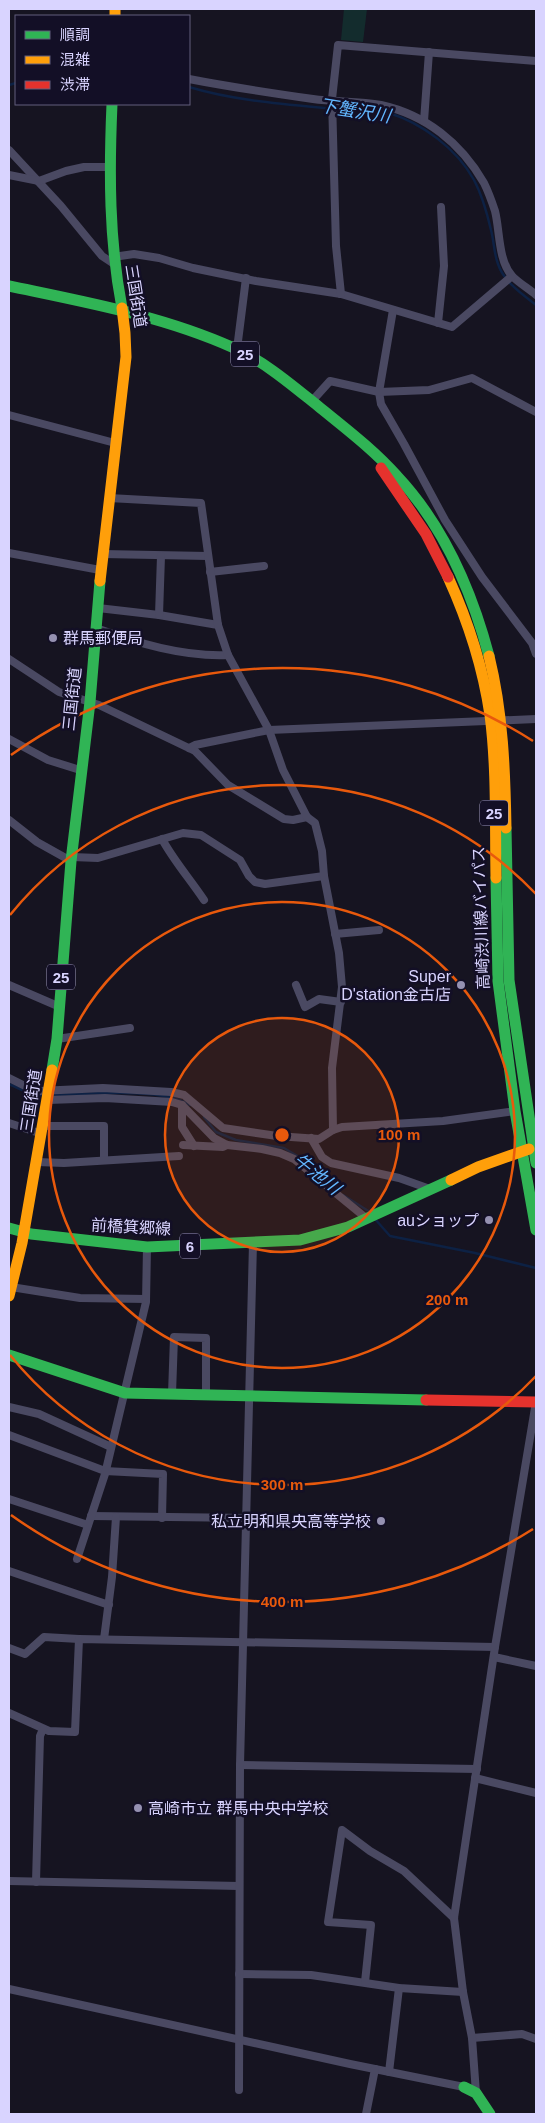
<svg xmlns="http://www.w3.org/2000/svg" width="545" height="2123" viewBox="0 0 545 2123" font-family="Arial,'Noto Sans JP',sans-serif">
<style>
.green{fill:#132c2d}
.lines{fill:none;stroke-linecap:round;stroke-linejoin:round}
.stream{stroke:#0d2144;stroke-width:2.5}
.street{stroke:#4a4962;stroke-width:8}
.fast{stroke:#30b455;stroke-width:11}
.slow{stroke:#ff9f0a;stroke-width:11}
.jam{stroke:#e5322d;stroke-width:11}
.ring{fill:none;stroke:#e8590c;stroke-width:2.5}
.poi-dot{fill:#9591b1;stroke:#130f26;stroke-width:2}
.labels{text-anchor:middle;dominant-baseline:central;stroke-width:5;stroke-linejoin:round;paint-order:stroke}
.shield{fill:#130f26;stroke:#9e99be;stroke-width:1}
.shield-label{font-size:15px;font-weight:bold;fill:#d9d4ff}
.street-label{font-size:16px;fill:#d9d4ff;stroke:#130f26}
.poi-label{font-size:16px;fill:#d9d4ff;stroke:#130f26;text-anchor:end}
.water-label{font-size:18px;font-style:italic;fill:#62b6ff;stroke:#130f26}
.centre{fill:#e8590c;stroke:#130f26;stroke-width:2.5}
.ring-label{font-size:15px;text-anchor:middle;font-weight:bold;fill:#e8590c;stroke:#130f26;stroke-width:5;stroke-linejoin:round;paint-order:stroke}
</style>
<rect width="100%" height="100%" fill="#161421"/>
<polygon class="green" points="344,9 367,9 363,42 341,40"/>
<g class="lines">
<g class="stream">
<polyline points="9,85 16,83"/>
<path d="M189 87C232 100 280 104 324 108 343 110 372 108 389 113 422 123 457 149 474 180 482 195 487 213 491 230 494 241 494 254 498 264 504 282 522 294 536 305"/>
<polyline points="9,1084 33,1095 45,1095"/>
<path d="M53 1095C86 1094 164 1087 190 1105"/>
<polyline points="204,1117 216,1132 236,1140 284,1148 299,1157 333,1186"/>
<polyline points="343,1195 370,1212"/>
<polyline points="375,1219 390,1236 475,1253 536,1268"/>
</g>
<g class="street">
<path d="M189 79C230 87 271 93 313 99 335 102 359 101 381 105 426 115 461 143 484 183 488 191 492 202 495 211 500 231 498 260 512 276 519 283 529 289 536 295"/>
<polyline points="424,121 429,52"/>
<polyline points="9,150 61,206 102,256 114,264"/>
<polyline points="9,175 39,181 66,171 84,167 110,167"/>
<polyline points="113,257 134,254 159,258 193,268 256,281 341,294 452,327 512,276"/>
<polyline points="341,294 336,246 332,99 338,45 536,61"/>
<polyline points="393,310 379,392 381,404 404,444 445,520 482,577 532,643 536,654"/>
<polyline points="438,323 444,266 441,207"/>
<polyline points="237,349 246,278"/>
<polyline points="312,401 330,381 379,392 429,390 472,378 536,412"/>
<polyline points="9,415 115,443"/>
<polyline points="9,553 100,570"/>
<polyline points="102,554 208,556"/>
<polyline points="210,572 264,566"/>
<polyline points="98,608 159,615 218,625"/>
<polyline points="159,615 161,556"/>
<path d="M96 628C137 643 183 657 228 655"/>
<polyline points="9,659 59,692 99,705 195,751 228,785 284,819 293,820 307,817"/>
<polyline points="9,739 48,760 80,770"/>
<polyline points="189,748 195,745 269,730 536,719"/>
<polyline points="9,820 37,842 71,861"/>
<path d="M162 839C174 861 190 879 204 900"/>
<polyline points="72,857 98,858 183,833 201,835 240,860 249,876 255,882 265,884 324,876"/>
<polyline points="335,934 379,930"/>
<polyline points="9,985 60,1007"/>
<polyline points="296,985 305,1007 319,999 341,1002"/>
<polyline points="57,1039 130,1028"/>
<polyline points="9,1078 33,1090 39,1091 103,1088 171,1092 184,1095 223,1128 277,1136 319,1139 333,1130 332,1068 342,987 339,953 324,876 322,851 315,823 307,817 283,770 269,730 228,655 218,625 201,503 109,498"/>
<polyline points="48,1100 105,1098 172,1102 182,1105 214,1138 227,1145 262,1149 280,1153 294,1159 366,1218"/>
<polyline points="182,1105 182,1127 194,1146"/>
<polyline points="9,1123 42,1134"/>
<polyline points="44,1126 104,1126 104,1160"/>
<polyline points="333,1130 342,1127 443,1121 515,1111"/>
<polyline points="311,1138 322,1157 331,1163 399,1178 430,1189"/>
<polyline points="183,1145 223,1147 227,1145"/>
<polyline points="37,1162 64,1163 179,1156"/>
<polyline points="11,1287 80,1298 146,1299"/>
<polyline points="172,1394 174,1337 206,1338 206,1395"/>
<polyline points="9,1407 39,1414 111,1447"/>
<polyline points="9,1435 105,1471 163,1474 162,1518"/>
<polyline points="9,1499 88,1525"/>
<polyline points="91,1516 248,1518"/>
<polyline points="77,1559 105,1474 146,1302 147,1247"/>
<polyline points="9,1571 109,1605"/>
<polyline points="104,1639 112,1577 116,1517"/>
<polyline points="9,1648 25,1654 44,1637 79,1639"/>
<polyline points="494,1657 536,1666"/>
<polyline points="9,1713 49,1731 75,1732 79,1639 495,1647"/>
<polyline points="240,1765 477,1769"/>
<polyline points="475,1778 536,1793"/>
<polyline points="9,1881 239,1886"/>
<polyline points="36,1882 40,1736 43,1729"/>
<polyline points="239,1974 311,1975 399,1988 463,1992"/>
<polyline points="365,1982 371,1925 328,1922 342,1830 370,1851 404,1871 454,1918"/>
<polyline points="9,1989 350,2064 464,2087"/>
<polyline points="472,2038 522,2034 536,2039"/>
<polyline points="389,2072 399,1988"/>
<polyline points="239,2090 240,1765 253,1243"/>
<polyline points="476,2093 472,2038 463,1992 454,1918 495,1647 536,1402"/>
<polyline points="366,2114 375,2069"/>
</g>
<g class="fast">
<path d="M112 104C109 173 109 240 122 308"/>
<path d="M9 286C85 302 163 316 234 348 264 361 293 386 318 406 345 428 374 450 397 476 443 525 472 592 489 656"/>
<polyline points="506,828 509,980 536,1163"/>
<polyline points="496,878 498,981 515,1111 536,1230"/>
<polyline points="52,1070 57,1039 71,861 90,702 100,581"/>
<polyline points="9,1228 31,1234 147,1247 300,1240 348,1227 451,1180"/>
<polyline points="9,1355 125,1393 426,1400"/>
<polyline points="464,2087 476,2093 490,2114"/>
</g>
<g class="slow">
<polyline points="115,9 115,16"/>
<path d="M448 577C468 621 483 667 490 715 497 769 495 824 496 878"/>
<polyline points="100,581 126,357 125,333 122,308"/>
<path d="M489 656C503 713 505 770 506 828"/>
<polyline points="451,1180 478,1167 529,1149"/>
<polyline points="9,1296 22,1243 52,1070"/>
</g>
<g class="jam">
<polyline points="381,468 426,534 448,577"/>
<polyline points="426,1400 536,1402"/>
</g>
</g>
<circle cx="282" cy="1135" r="117" fill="#e8590c" fill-opacity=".12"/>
<g class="ring">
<circle cx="282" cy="1135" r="117"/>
<circle cx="282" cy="1135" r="233"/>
<path d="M536 1376A350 350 0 0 1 10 1355M10 915A350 350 0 0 1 536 894"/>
<path d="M533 1529A467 467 0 0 1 11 1515M11 755A467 467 0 0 1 533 741"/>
</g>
<g class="poi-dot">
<circle cx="53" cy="638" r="5"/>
<circle cx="461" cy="985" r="5"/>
<circle cx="489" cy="1220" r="5"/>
<circle cx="381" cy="1521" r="5"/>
<circle cx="138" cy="1808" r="5"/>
</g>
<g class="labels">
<g class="shield">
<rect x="231" y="341.5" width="28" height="25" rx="4"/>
<rect x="480" y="800.5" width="28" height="25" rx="4"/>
<rect x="47" y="964.5" width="28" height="25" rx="4"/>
<rect x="180" y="1233.5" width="20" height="25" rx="4"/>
</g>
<g class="shield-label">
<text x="245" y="354">25</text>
<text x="494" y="813">25</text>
<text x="61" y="977">25</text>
<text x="190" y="1246">6</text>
</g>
<g class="street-label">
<text transform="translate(136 296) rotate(81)">三国街道</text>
<text transform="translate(72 699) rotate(-84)">三国街道</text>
<text transform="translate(481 918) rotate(-92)">高崎渋川線バイパス</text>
<text transform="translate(31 1101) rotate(-81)">三国街道</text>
<text transform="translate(131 1227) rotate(3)">前橋箕郷線</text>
</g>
<g class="poi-label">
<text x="63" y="638" text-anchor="start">群馬郵便局</text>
<text x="451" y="976">Super<tspan x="451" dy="18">D'station金古店</tspan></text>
<text x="479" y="1220">auショップ</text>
<text x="371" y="1521">私立明和県央高等学校</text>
<text x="148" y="1808" text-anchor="start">高崎市立 群馬中央中学校</text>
</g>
<g class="water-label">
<text transform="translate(355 111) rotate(9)">下蟹沢川</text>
<text transform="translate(317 1174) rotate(39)">牛池川</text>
</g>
</g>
<circle cx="282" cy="1135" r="8" class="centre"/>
<g class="ring-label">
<text x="399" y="1140">100 m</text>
<text x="447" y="1305">200 m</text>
<text x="282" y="1490">300 m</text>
<text x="282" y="1607">400 m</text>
</g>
<rect width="545" height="2123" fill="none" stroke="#d9d4ff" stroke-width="20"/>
<rect x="15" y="15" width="175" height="90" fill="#130f26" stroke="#625e7d"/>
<rect x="25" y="31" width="25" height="8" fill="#30b455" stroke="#625e7d"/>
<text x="60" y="40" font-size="15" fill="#d9d4ff">順調</text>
<rect x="25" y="56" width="25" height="8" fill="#ff9f0a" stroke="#625e7d"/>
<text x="60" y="65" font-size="15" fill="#d9d4ff">混雑</text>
<rect x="25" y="81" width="25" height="8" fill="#e5322d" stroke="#625e7d"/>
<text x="60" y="90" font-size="15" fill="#d9d4ff">渋滞</text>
</svg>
